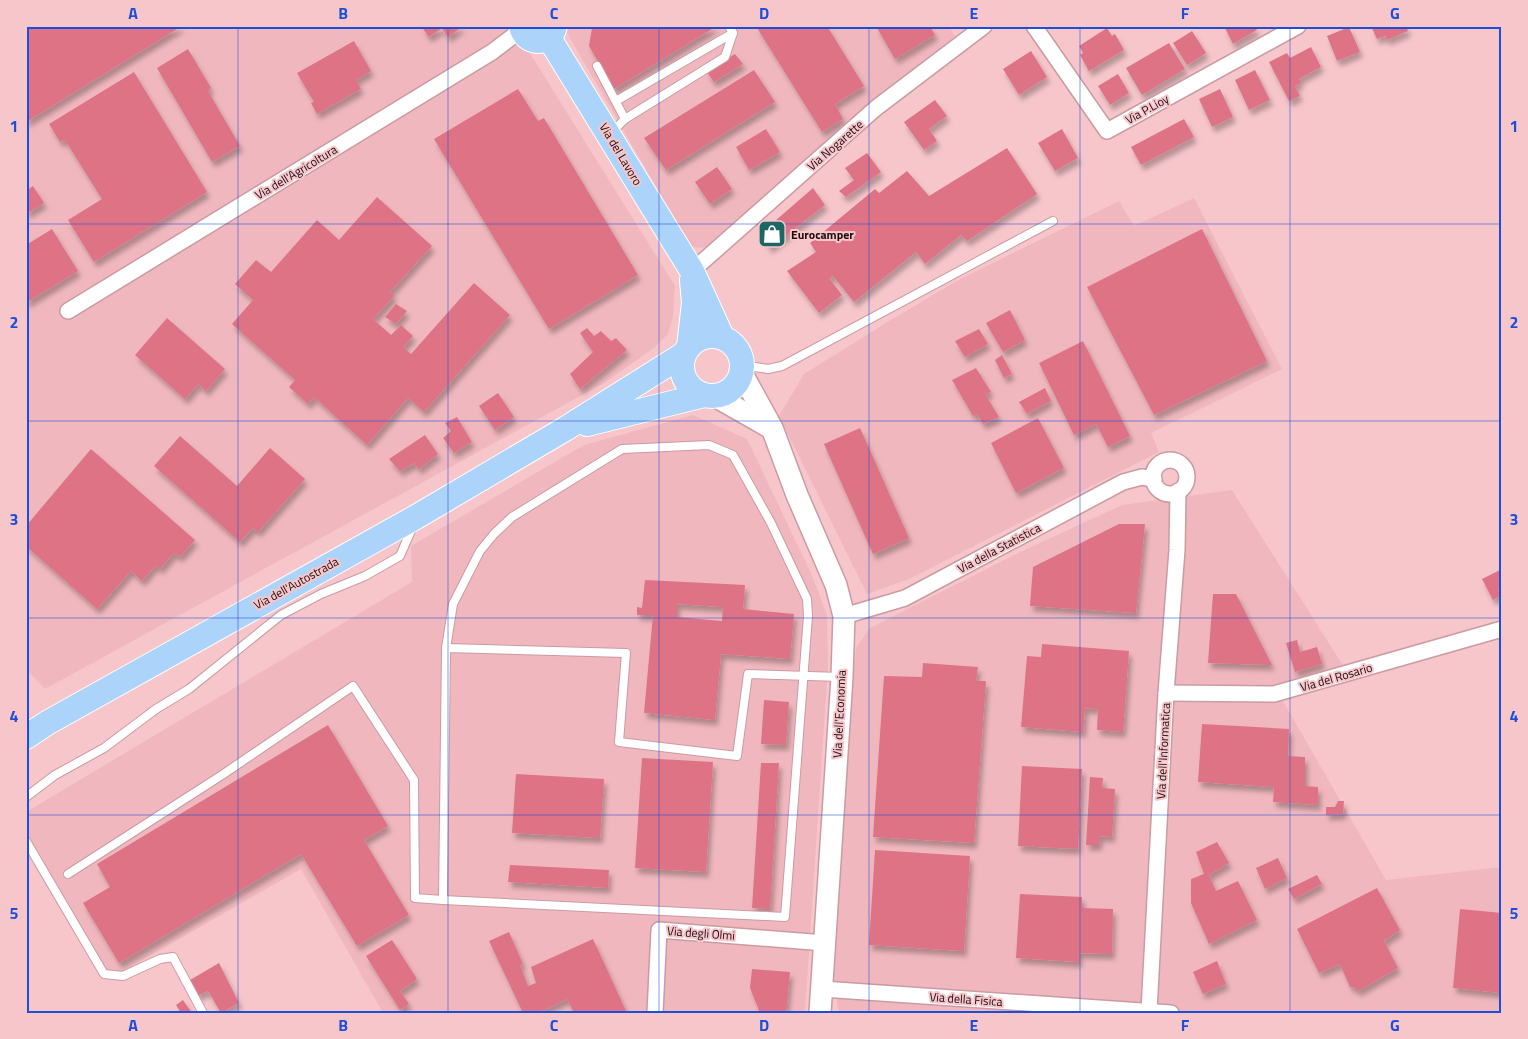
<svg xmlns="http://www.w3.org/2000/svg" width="1528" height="1039" viewBox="0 0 1528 1039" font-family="'Titillium Web',sans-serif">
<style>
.built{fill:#f0b8be}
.building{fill:#de7386;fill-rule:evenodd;filter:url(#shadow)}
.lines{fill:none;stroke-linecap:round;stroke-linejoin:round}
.service-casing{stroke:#ca9ba1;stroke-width:10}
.minor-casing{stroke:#ca9ba1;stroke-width:18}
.secondary-casing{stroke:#ca9ba1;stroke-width:24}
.primary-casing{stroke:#fff;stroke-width:26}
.service{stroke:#fff;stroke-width:8}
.minor{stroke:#fff;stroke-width:15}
.secondary{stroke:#fff;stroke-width:21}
.primary{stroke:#acd3fa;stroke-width:24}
.grid{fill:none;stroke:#1d4ed8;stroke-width:1;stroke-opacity:0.55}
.labels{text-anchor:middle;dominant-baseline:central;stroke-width:4;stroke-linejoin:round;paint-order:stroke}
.street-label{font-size:12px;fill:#1d0d0f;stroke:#f7c6cb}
.poi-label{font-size:12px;font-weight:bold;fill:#1d0d0f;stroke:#f7c6cb;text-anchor:start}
.neatline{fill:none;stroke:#1d4ed8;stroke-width:2}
.grid-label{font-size:16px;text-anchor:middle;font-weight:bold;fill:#1d4ed8}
</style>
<defs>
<filter id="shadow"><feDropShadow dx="3" dy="5.5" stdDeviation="2.5" flood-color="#0004"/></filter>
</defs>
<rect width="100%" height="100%" fill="#f7c6cb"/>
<g class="built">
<polygon points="26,26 513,26 675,286 673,317 668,334 654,348 604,383 45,689 26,669"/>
<polygon points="563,26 949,26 955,36 709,248 691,247"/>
<polygon points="1194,198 1282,369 1151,433 1159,452 909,579 867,594 779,416 804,374 894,318 960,279 1119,201 1134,226"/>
<polygon points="693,415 747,439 811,573 827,615 828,666 805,1013 383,1013 301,869 111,978 26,834 26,812 412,582 411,546 584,445"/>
<polygon points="1232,490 1349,675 1280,696 1386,880 1502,867 1502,1013 839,1013 831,964 848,746 856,648 870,628 1014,555 1122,505"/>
</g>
<g class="building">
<polygon points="26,26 182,26 26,122"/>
<polygon points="421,26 463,26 448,37 442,28 429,37"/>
<polygon points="595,26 717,26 614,89 589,46 592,28"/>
<polygon points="756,26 827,26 864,86 835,104 843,119 822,132"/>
<polygon points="876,26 930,26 935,35 895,59"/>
<polygon points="1224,26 1254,26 1257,30 1233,44"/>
<polygon points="1371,26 1406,26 1408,31 1387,40 1385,36 1377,39"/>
<polygon points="1349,27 1360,52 1337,61 1327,36"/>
<polygon points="1107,28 1112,36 1115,34 1124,50 1089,71 1080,55 1083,53 1079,46"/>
<polygon points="1192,31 1206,53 1187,65 1173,43"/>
<polygon points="354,41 371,71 356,80 361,89 317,114 311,103 314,102 297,73"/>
<polygon points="1169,43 1185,69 1142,95 1126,68"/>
<polygon points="1311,47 1321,67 1299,79 1301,83 1295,86 1300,96 1289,101 1269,62 1287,53 1290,58"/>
<polygon points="188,49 211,88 208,91 240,146 212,162 157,68"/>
<polygon points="1031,51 1047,77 1019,95 1003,69"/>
<polygon points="735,54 743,64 714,82 706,71"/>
<polygon points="754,70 775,102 666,170 644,138"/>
<polygon points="1255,70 1270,100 1249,110 1235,80"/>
<polygon points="134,72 207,192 94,262 68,220 102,199 65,140 60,142 49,124"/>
<polygon points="1118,74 1129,93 1110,105 1098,86"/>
<polygon points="518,89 538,121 544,118 638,275 549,329 434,139"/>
<polygon points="1220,89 1233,117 1212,127 1199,99"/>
<polygon points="935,100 947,116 929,129 937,141 924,150 904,122"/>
<polygon points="1184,119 1194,137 1141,165 1131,147"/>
<polygon points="766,129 780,152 749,170 736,147"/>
<polygon points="1062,129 1078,158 1055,171 1038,143"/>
<polygon points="1007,148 1037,194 967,241 961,235 925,264 916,252 854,302 832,275 831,279 829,278 842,295 819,313 787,271 816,252 810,243 875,189 879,193 907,171 929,196"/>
<polygon points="867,153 881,172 846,197 839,191 854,180 845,168"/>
<polygon points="717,167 732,189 710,204 695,182"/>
<polygon points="33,186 44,203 26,214 26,191"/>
<polygon points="813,188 825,205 770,248 760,234"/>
<polygon points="377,197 432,246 390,292 394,296 373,319 391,335 401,325 413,336 403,347 411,354 474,283 510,315 424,412 408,398 367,445 314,397 308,404 289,387 295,380 232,324 253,300 235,284 256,260 271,272 317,220 339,240"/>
<polygon points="52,229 78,271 26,303 26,245"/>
<polygon points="1202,229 1267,361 1154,415 1087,287"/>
<polygon points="396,304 407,311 396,324 385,317"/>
<polygon points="1010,310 1025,340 1003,352 986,323"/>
<polygon points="167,318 225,369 206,391 198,384 185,399 135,355"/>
<polygon points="587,328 594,336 601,331 611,341 616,338 627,350 580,389 570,374 593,352 580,333"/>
<polygon points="979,329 988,344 965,357 955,341"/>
<polygon points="1083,341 1130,436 1108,447 1096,424 1074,435 1039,363"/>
<polygon points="1002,355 1012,374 1004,378 995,360"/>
<polygon points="976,368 991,392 985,394 999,417 983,424 977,414 973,416 952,380"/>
<polygon points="1045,388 1051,401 1027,414 1019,402"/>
<polygon points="498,393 514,417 495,430 479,406"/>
<polygon points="457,417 472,442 454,453 443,438 451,431 445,423"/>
<polygon points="1038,418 1064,468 1016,493 991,443"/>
<polygon points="860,428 909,538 873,554 824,444"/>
<polygon points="425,435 438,454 419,469 414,463 400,471 389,459"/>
<polygon points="180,436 237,486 270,448 305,479 258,532 253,528 240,542 154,466"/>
<polygon points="91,449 195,540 180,557 174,553 160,569 156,565 142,581 131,571 97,609 26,546 26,526"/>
<polygon points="1119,524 1145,524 1136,613 1030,606 1033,567"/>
<polygon points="1502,569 1502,589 1498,591 1502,595 1493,600 1482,579"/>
<path d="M645 580 745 585 743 609 794 614 790 659 721 654 715 720 644 713 653 615H637V607L642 608ZM677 604 723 607 722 621 677 617Z"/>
<polygon points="1213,594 1236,594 1272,665 1208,663"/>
<polygon points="1297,640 1300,652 1317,647 1322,664 1295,672 1286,643"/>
<polygon points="1042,644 1129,651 1123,732 1097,730 1098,709 1085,708 1083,732 1021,727 1027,656 1041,657"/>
<polygon points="923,663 978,667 976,681 986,681 974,843 873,837 884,676 922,677"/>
<polygon points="764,700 789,702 786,745 761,744"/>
<polygon points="1202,724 1289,729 1288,756 1305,757 1305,786 1318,787 1318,805 1273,802 1274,787 1198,782"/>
<polygon points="328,725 388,826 364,840 409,915 357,946 301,854 119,963 83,903 110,887 97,864"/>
<polygon points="642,758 713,762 706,872 635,868"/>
<polygon points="761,763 779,763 770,909 752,908"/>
<polygon points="1022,766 1082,769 1078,849 1018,846"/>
<polygon points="516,774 604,779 600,838 512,833"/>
<polygon points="1090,777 1103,778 1102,788 1115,789 1112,837 1100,836 1099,845 1086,845"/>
<polygon points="1338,801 1344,801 1343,814 1326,815 1326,807 1335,807"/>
<polygon points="1217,842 1229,863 1209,875 1216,891 1238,881 1257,920 1209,944 1191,903 1191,879 1204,874 1196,852"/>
<polygon points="875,850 970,856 964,951 869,945"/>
<polygon points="1278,858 1287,878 1265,889 1256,868"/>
<polygon points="510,865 609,870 608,888 508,882"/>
<polygon points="1317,875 1322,884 1294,899 1288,889"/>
<polygon points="1377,888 1400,930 1384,941 1398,968 1358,991 1354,987 1350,987 1340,964 1319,973 1297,929"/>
<polygon points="1020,894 1082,897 1082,908 1113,909 1112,954 1079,953 1079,962 1016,958"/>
<polygon points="1460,909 1502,913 1502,993 1453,988"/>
<polygon points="509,932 523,964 520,965 528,986 536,983 531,967 593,939 626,1011 622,1013 574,1013 567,999 538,1013 523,1013 489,941"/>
<polygon points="392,940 417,979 400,991 409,1004 400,1010 366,956"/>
<polygon points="1217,961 1226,984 1203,994 1193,972"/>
<polygon points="219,963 239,1003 221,1013 208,991 197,996 190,980"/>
<polygon points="752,969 790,972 786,1013 760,1013 750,988"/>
<polygon points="183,1000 192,1013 181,1013 176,1005"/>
</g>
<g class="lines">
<defs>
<g id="service">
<polyline points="597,66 625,119"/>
<polyline points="616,101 733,33"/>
<polyline points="610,134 625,119 725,57 733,33 729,26"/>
<polyline points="742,365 768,369 782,366 1053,221"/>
<polyline points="26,797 55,775 104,748 156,709 189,689 281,615 321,594 365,576 400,556 413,526"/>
<polyline points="26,841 104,974 123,976 160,959 173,957 203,1013"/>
<polyline points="68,874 222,775 353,686 414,780 415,898 443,900 446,648 626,653 619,742 737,756 748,674 840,677"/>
<polyline points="443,900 785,917 808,616 807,599 771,523 733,455 709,445 622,449 512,517 494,534 480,551 453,604 446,648"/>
</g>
<g id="minor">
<polyline points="1034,26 1107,131 1298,26"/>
<polyline points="692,271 876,108 984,26"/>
<polyline points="68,311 492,52 521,30"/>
<circle cx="1170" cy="477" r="17"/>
<polyline points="844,616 905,598 1123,482 1142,477 1154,479"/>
<polyline points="1166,693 1274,694 1502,629"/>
<polyline points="822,989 1171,1013"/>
<polyline points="1149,1011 1166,693 1177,550 1178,491"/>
<polyline points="655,1013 659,930 825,943"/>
</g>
<g id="secondary">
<polyline points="741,372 772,428 797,495 836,585 844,616 842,677 820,1013"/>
<polyline points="715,396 771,428"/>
</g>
<g id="primary">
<path d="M521 26C525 46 551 46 555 26"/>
<polyline points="549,38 692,271 722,337"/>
<circle cx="712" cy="366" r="30"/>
<polyline points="689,347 694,303 692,280"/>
<polyline points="587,424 704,395"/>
<polyline points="26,737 47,723 416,517 565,429 684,354"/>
</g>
</defs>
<use href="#service" class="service-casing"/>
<use href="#minor" class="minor-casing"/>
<use href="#secondary" class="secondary-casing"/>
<use href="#primary" class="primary-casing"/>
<use href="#service" class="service"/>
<use href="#minor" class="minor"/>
<use href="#secondary" class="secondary"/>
<use href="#primary" class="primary"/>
</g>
<path class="grid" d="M238 26V1013M448 26V1013M659 26V1013M869 26V1013M1080 26V1013M1290 26V1013M26 224H1502M26 421H1502M26 618H1502M26 815H1502"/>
<defs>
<symbol id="shop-square" viewBox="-11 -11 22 22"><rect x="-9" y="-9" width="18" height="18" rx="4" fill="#1a6763" stroke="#f7c6cb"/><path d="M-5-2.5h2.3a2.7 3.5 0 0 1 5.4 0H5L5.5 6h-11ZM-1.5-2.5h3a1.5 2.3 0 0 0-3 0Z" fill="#fff"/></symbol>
</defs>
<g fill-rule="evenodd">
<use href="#shop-square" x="756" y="218" width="32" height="32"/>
</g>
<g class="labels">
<g class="street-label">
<text transform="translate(1147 109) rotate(-29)">Via P.Lioy</text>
<text transform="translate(835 145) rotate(-41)">Via Nogarette</text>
<text transform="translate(621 154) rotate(59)">Via del Lavoro</text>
<text transform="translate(296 172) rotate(-31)">Via dell'Agricoltura</text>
<text transform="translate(999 548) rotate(-28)">Via della Statistica</text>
<text transform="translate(296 583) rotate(-29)">Via dell'Autostrada</text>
<text transform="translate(1336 677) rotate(-16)">Via del Rosario</text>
<text transform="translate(839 714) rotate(-87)">Via dell'Economia</text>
<text transform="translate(1163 751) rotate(-87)">Via dell'Informatica</text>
<text transform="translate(701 933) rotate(4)">Via degli Olmi</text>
<text transform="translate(966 999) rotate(4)">Via della Fisica</text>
</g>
<g class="poi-label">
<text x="791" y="234">Eurocamper</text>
</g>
</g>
<rect width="1528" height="1039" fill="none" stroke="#f7c6cb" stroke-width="55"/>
<rect x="28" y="28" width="1472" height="984" class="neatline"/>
<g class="grid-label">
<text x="133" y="19">A</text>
<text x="343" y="19">B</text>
<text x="554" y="19">C</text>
<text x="764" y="19">D</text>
<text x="974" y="19">E</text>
<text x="1185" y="19">F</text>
<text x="1395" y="19">G</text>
<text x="14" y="132">1</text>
<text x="1514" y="132">1</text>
<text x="14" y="328">2</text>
<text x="1514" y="328">2</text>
<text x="14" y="525">3</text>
<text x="1514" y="525">3</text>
<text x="14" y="722">4</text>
<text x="1514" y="722">4</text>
<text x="14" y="919">5</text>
<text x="1514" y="919">5</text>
<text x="133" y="1031">A</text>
<text x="343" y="1031">B</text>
<text x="554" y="1031">C</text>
<text x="764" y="1031">D</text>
<text x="974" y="1031">E</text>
<text x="1185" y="1031">F</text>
<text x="1395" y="1031">G</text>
</g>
</svg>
